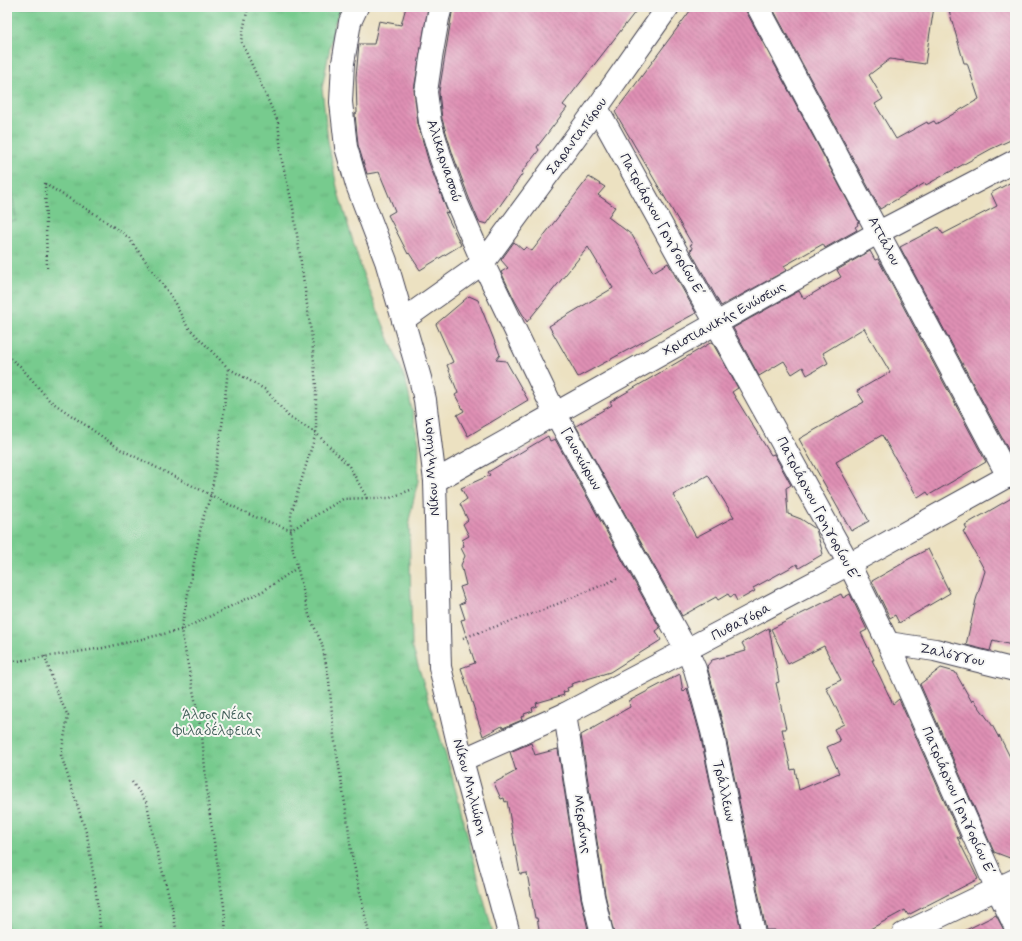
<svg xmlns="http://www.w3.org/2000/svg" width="1022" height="941" viewBox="0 0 1022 941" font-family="Mynerve,sans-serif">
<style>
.park{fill:url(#park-tufts);stroke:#4c7664}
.pitch{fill:#77cb8e;stroke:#4c7664}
.building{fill:url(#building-back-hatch);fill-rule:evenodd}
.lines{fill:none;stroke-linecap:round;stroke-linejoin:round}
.street-casing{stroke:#403f4f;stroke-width:24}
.path{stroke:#403f4f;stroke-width:2.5;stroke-dasharray:1 3;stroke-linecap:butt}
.street{stroke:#fff;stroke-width:22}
.labels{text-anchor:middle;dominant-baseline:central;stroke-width:4;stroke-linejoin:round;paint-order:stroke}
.street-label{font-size:14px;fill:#22223b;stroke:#f6f6f2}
.park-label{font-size:14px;fill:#405d58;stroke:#f6f6f2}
</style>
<defs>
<pattern id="park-tufts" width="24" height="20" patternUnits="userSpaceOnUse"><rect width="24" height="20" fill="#77cb8e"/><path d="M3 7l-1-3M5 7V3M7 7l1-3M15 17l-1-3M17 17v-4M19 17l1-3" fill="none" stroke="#67ae7b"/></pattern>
<pattern id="building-back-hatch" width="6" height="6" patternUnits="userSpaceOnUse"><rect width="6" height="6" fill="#df90b4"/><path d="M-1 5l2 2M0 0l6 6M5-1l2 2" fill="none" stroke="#b47594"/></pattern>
</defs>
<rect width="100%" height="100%" fill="#f6f6f2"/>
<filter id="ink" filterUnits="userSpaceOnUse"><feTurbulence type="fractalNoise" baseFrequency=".025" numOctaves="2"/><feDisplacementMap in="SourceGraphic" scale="8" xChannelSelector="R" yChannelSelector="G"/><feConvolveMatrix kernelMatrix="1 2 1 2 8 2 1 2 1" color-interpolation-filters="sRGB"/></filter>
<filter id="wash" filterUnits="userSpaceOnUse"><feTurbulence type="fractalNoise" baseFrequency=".012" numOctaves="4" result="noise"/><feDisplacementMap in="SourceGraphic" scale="16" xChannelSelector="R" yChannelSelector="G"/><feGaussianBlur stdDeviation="0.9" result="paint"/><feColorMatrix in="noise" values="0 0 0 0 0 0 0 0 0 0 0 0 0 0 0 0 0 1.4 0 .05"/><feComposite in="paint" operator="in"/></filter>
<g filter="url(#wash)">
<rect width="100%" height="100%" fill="#ece1c1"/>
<polygon class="park" points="7,7 342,7 335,22 322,88 328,141 338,192 363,274 406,381 419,443 418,481 409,520 412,646 451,772 493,934 7,934"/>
<polygon class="pitch" points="7,151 16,221 7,223"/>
<g id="blocks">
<g class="building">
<polygon points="406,7 428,7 414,90 418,124 429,163 448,213 445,212 461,245 420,270 409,253 408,254 388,215 395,211 379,172 367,174 358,145 355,114 357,113 356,77 359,44 374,44 379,21 401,25"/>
<polygon points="453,7 639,7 563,105 567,108 537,147 539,150 522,172 523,173 487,224 479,222 469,198 453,155 442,119 439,92"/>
<polygon points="693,7 746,7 747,13 859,222 857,223 858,225 855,227 857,230 825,248 823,244 784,266 787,270 721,306 690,250 693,249 690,245 692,244 615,112"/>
<polygon points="772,7 934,7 925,64 890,59 869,75 883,99 875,104 896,139 927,122 928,124 934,121 936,124 979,99 967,63 964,63 948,7 1015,7 1015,138 991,149 926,185 925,183 880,209"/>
<polygon points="589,177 605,187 598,195 615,207 608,217 632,235 653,272 668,263 696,313 578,377 549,326 613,288 588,247 527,322 515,301 501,272 508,268 501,260 514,242 523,250 526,247 532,251"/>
<polygon points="1015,180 1015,453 1009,451 900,247 938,227 943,234 997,206 991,193"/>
<polygon points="870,251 875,260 878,259 986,462 929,495 927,492 918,498 882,435 836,462 869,521 851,531 799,439 864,402 857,391 890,372 864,328 823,353 828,363 807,375 803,367 792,374 784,361 759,376 733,328 799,291 803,298 807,297 841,277 837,270"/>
<polygon points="469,296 478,300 500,355 496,360 506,361 528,400 468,436 457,415 464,411 455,395 458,393 447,365 453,362 436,324"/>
<path d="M712 342 738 388 732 392 771 455 774 454 791 485 786 488 788 514 801 519 816 529 823 554 799 568 797 564 753 588 755 591 737 601 734 595 730 597 728 594 718 600 716 597 682 616 576 426 612 405 610 402ZM708 475 734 517 696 537 673 495Z"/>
<polygon points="548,436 550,441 555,439 660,628 656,631 661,640 610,672 571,684 572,686 567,688 568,691 563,692 564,695 536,703 537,706 532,708 533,711 524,714 525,716 521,717 522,720 503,728 502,726 483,736 461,668 475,663 461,620 465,619 460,604 465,602 460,587 466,585 461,565 465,556 461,548 464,546 462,540 469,536 463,524 468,520 460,504 467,499 461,488 490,475 488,472"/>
<polygon points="1015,496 1015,646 993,640 990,651 966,645 976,600 985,571 963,531 967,529 965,525"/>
<polygon points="928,549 950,593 899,623 895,615 890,618 872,581 905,562 905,561"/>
<polygon points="841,594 843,598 850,594 867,630 861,633 874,660 872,660 893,704 899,699 961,839 957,837 978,879 908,915 905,910 861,934 776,934 775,930 766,930 724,728 707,666 712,660 746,651 742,643 769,628 779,682 776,683 786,729 782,729 791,770 795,769 799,790 839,773 827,747 840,741 834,729 844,724 826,687 841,680 824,646 788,664 771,629"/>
<polygon points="941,668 955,672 972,702 974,700 992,725 999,738 999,735 1015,767 1015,860 994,852 920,684"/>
<polygon points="680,674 683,692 687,688 700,734 741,931 733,931 733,934 614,934 605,894 581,735 630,707 629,701"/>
<polygon points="531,743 535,755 558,749 581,898 589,934 540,934 537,918 535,918 527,873 520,874 507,801 505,802 504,798 501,799 494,783 516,771 510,752"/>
<polygon points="996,915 1006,934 958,934"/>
</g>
</g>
</g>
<g filter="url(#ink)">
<use href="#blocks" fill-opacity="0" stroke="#403f4f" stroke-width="1"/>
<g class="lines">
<defs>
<g id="street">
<polyline points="357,7 350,22 343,63 341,102 346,147 357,185 386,261 420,378 425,400 435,481 440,667 462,760 509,934"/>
<polyline points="441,7 438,18 431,58 426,92 430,122 441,159 457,203 483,263 555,413 687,651 695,669 712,731 754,934"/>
<polyline points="758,7 1008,476"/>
<polyline points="597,108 849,564 888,643 997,889 1015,926"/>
<polyline points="403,320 483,263 597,108 668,7"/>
<polyline points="435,481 879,232 1015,161"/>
<polyline points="888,643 935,650 1015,670"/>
<polyline points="565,714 593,896 602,934"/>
<polyline points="462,760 565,714 849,564 1008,476 1015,478"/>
<polyline points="903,934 1015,880"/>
</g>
</defs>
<use href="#street" class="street-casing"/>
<g class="path">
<polyline points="248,7 241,41 278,122 282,161 293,207 312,339 316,386 316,433 291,514 291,541 309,615 322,644 329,680 334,736 347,816 351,851 369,934"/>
<polyline points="47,268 45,184 95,214 128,237 171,296 187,326 228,368"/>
<polyline points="7,356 20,366 49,400 120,449 250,515 291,530 343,499 367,498"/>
<polyline points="463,638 543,610 619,578"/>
<polyline points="45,656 55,688 68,716 61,755 87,835 95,885 101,934"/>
<polyline points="7,660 18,661 103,648 181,630 263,591 297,568"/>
<polyline points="132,782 147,803 154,840 172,907 177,934"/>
<polyline points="226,934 224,906 208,803 202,735 181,630 202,521 211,495 223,419 228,368 266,390 289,417 316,433 349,466 367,498 390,498 413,489"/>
</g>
<use href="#street" class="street"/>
</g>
</g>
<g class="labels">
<g class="street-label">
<text transform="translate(577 136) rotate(-54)">Σαρανταπόρου</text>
<text transform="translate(444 161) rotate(72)">Αλικαρνασσού</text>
<text transform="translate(663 227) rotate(61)">Πατριάρχου Γρηγορίου Ε΄</text>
<text transform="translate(884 241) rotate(62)">Αττάλου</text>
<text transform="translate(724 319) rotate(-29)">Χριστιανικής Ενώσεως</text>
<text transform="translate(581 459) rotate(61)">Γανοχώρων</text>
<text transform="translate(431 467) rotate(-95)">Νίκου Μηλιώρη</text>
<text transform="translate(819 511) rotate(62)">Πατριάρχου Γρηγορίου Ε΄</text>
<text transform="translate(741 622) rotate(-28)">Πυθαγόρα</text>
<text transform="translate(952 655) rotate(12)">Ζαλόγγου</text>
<text transform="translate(470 787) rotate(75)">Νίκου Μηλιώρη</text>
<text transform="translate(724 791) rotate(78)">Τράλλεων</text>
<text transform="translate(959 803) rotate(66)">Πατριάρχου Γρηγορίου Ε΄</text>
<text transform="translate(582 824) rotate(81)">Μερσίνης</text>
</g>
<g class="park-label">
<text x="217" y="715">Άλσος Νέας<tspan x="217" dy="16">Φιλαδέλφειας</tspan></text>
</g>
</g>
<rect width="1022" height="941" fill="none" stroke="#f6f6f2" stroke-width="24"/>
</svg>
